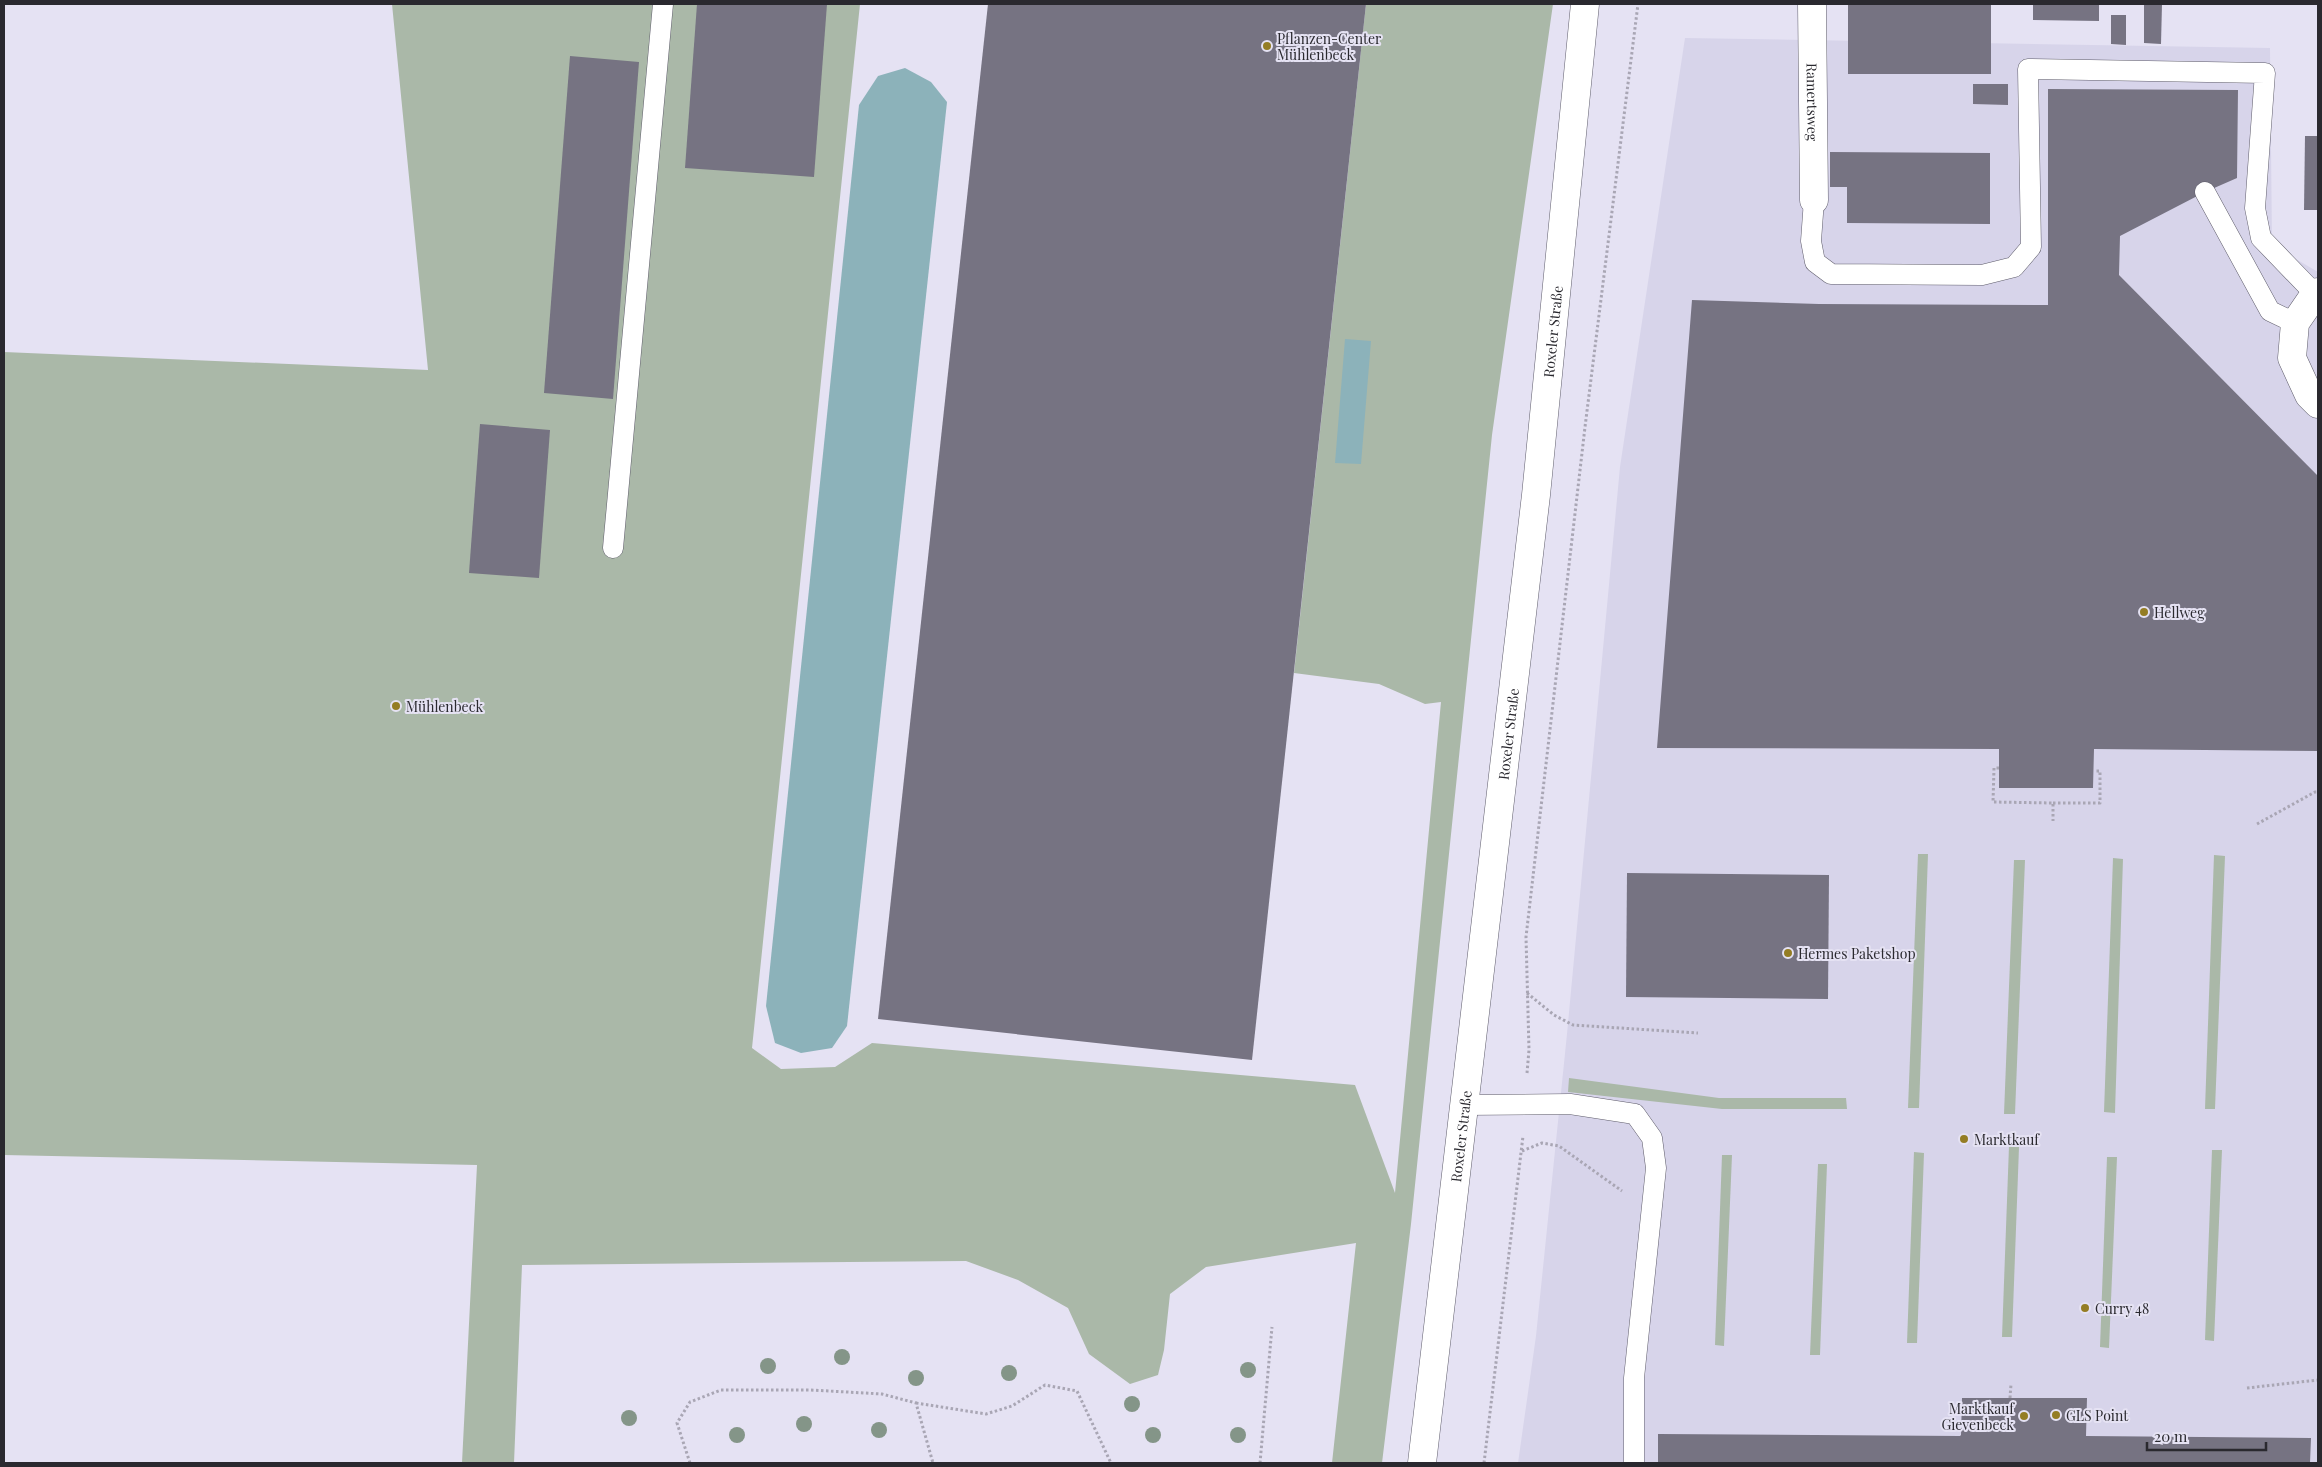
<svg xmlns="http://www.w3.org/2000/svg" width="2322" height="1467" viewBox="0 0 2322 1467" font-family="'Playfair Display',serif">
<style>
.commercial{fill:#d7d4ea}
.green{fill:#aab8a8}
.water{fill:#8cb2ba}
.building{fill:#767382}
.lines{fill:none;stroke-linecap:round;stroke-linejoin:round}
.service-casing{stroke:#5f5d6b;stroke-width:21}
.minor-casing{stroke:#5f5d6b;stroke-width:29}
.secondary-casing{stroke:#5f5d6b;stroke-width:29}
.path{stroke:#a9a6b4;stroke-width:3;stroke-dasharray:2.5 2.5;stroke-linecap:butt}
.service{stroke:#fff;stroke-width:20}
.minor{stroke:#fff;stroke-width:28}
.secondary{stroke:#fff;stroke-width:28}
.tree{fill:#849588}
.poi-dot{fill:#947d24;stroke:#e5e2f3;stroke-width:2}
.labels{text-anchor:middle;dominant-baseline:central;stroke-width:4;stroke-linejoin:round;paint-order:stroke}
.poi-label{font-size:14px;fill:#2a292f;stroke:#e5e2f3;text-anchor:start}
.street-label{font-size:14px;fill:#2a292f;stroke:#e5e2f3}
</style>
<rect width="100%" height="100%" fill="#e5e2f3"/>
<polygon class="commercial" points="1685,38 2270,48 2272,245 2318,272 2318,1463 1518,1463 1536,1336 1567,1034 1620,467"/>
<g class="green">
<polygon points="392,4 860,4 752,1048 781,1069 835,1067 872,1043 1355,1085 1395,1193 1441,702 1425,704 1379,684 1294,673 1366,4 1553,4 1492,435 1411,1224 1382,1463 1332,1463 1356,1243 1206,1267 1170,1294 1164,1350 1158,1375 1130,1384 1089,1354 1068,1308 1018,1280 966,1261 522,1265 514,1463 462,1463 477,1165 4,1155 4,352 428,370"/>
<polygon points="1918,854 1928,854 1919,1108 1908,1108"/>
<polygon points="2214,855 2225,856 2215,1109 2205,1109"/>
<polygon points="2113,858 2123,859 2115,1113 2104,1112"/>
<polygon points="2014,860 2025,860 2015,1114 2004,1114"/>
<polygon points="1569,1078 1719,1098 1846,1098 1847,1109 1722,1109 1568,1092"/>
<polygon points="2009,1146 2019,1147 2012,1337 2002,1337"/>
<polygon points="2212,1150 2222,1150 2214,1341 2205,1340"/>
<polygon points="1914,1152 1924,1153 1917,1343 1907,1343"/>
<polygon points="1722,1155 1732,1155 1724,1346 1715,1345"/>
<polygon points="2107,1157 2117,1157 2109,1348 2100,1347"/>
<polygon points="1818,1164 1827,1164 1820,1355 1810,1355"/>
</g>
<g class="water">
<polygon points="905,68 931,82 947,102 847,1026 832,1048 801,1053 775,1043 766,1006 859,105 878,76"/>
<polygon points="1345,339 1371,341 1361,464 1335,463"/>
</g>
<g class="building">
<polygon points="697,4 827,4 814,177 685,168"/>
<polygon points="988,4 1366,4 1252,1060 878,1019"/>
<rect x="1848" y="4" width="143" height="70"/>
<polygon points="2033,4 2099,4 2099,21 2033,20"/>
<polygon points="2144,4 2162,4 2161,44 2144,43"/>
<polygon points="2111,15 2126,15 2126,45 2111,44"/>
<polygon points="570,56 639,62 613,399 544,393"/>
<polygon points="1973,84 2008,84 2008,105 1973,104"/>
<polygon points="2048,89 2238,90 2237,178 2205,192 2120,236 2119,275 2318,476 2318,751 2094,749 2093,788 1999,788 1999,749 1657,748 1692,300 1819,304 2048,305"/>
<polygon points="2305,136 2318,136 2318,210 2304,210"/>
<polygon points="1830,152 1990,153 1990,224 1847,223 1847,187 1830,187"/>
<polygon points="480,424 550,430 539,578 469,573"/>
<polygon points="1627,873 1829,875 1828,999 1626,997"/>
<polygon points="1962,1398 2087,1398 2086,1436 2311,1438 2310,1463 1658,1463 1658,1434 1960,1436 1961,1435"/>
</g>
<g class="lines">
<defs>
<g id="service">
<polyline points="2205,192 2270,311 2295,323"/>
<polyline points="1814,200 1811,241 1815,262 1831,274 1982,275 2014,267 2031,247 2028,69 2265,73 2255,208 2261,238 2315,294"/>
<polyline points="613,548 663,4"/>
<polyline points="1463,1105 1570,1104 1635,1114 1652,1138 1656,1168 1634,1378 1634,1463"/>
</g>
<g id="minor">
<path id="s1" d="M1812 4 1814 200"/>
<polyline points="2318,292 2315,294 2295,323 2292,358 2309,395 2318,404"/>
</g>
<g id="secondary">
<path id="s2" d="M1422 1463 1536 495 1585 4"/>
</g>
</defs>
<use href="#service" class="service-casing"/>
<use href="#minor" class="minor-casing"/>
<use href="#secondary" class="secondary-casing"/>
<g class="path">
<polyline points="1999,768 1994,768 1993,802 2053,803 2053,821"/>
<polyline points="2053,803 2100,803 2100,771 2094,771"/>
<polyline points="2257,824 2315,792 2318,792"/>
<polyline points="1527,993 1554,1015 1573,1025 1698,1033"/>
<polyline points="1527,1073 1529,1050 1526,937 1585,427 1638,4"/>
<polyline points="1522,1151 1542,1143 1559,1146 1622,1191"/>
<polyline points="2247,1388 2318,1380"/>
<polyline points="2010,1398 2011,1384"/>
<polyline points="916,1403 986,1414 1012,1406 1045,1385 1077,1391 1111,1463"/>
<polyline points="690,1463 677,1423 690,1402 721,1390 811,1390 882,1394 916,1403 933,1463"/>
<polyline points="1260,1463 1272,1327"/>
<polyline points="1484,1463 1523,1136"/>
</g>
<use href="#service" class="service"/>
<use href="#minor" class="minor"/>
<use href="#secondary" class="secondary"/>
</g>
<g class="tree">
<circle cx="842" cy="1357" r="8"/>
<circle cx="768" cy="1366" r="8"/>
<circle cx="1248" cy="1370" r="8"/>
<circle cx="1009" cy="1373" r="8"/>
<circle cx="916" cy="1378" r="8"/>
<circle cx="1132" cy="1404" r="8"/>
<circle cx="629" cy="1418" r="8"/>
<circle cx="804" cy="1424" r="8"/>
<circle cx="879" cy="1430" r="8"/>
<circle cx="737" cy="1435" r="8"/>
<circle cx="1153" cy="1435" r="8"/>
<circle cx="1238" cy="1435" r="8"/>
</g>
<g class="poi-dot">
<circle cx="1267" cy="46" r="5"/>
<circle cx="2144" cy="612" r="5"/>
<circle cx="396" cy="706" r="5"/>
<circle cx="1788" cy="953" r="5"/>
<circle cx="1964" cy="1139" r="5"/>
<circle cx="2085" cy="1308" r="5"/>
<circle cx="2056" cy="1415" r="5"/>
<circle cx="2024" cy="1416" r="5"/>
</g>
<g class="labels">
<g class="poi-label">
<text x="1277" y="38">Pflanzen-Center<tspan x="1277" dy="16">Mühlenbeck</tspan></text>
<text x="2154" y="612">Hellweg</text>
<text x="406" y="706">Mühlenbeck</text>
<text x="1798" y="953">Hermes Paketshop</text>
<text x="1974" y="1139">Marktkauf</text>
<text x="2095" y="1308">Curry 48</text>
<text x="2014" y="1408" text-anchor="end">Marktkauf<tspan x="2014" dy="16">Gievenbeck</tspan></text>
<text x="2066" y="1415">GLS Point</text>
</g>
<g class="street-label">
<text stroke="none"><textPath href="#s1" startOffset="98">Ramertsweg</textPath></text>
<text stroke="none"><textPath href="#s2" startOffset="1139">Roxeler Straße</textPath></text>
<text stroke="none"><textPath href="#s2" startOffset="734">Roxeler Straße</textPath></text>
<text stroke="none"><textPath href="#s2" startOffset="329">Roxeler Straße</textPath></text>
</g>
</g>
<rect width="2322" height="1467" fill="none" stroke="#2a292f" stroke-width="10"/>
<path d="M2147 1442v8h119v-8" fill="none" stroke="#2a292f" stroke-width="2.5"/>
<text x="2154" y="1442" font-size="15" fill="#2a292f" stroke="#e5e2f3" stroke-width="4" paint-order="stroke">20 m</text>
</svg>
